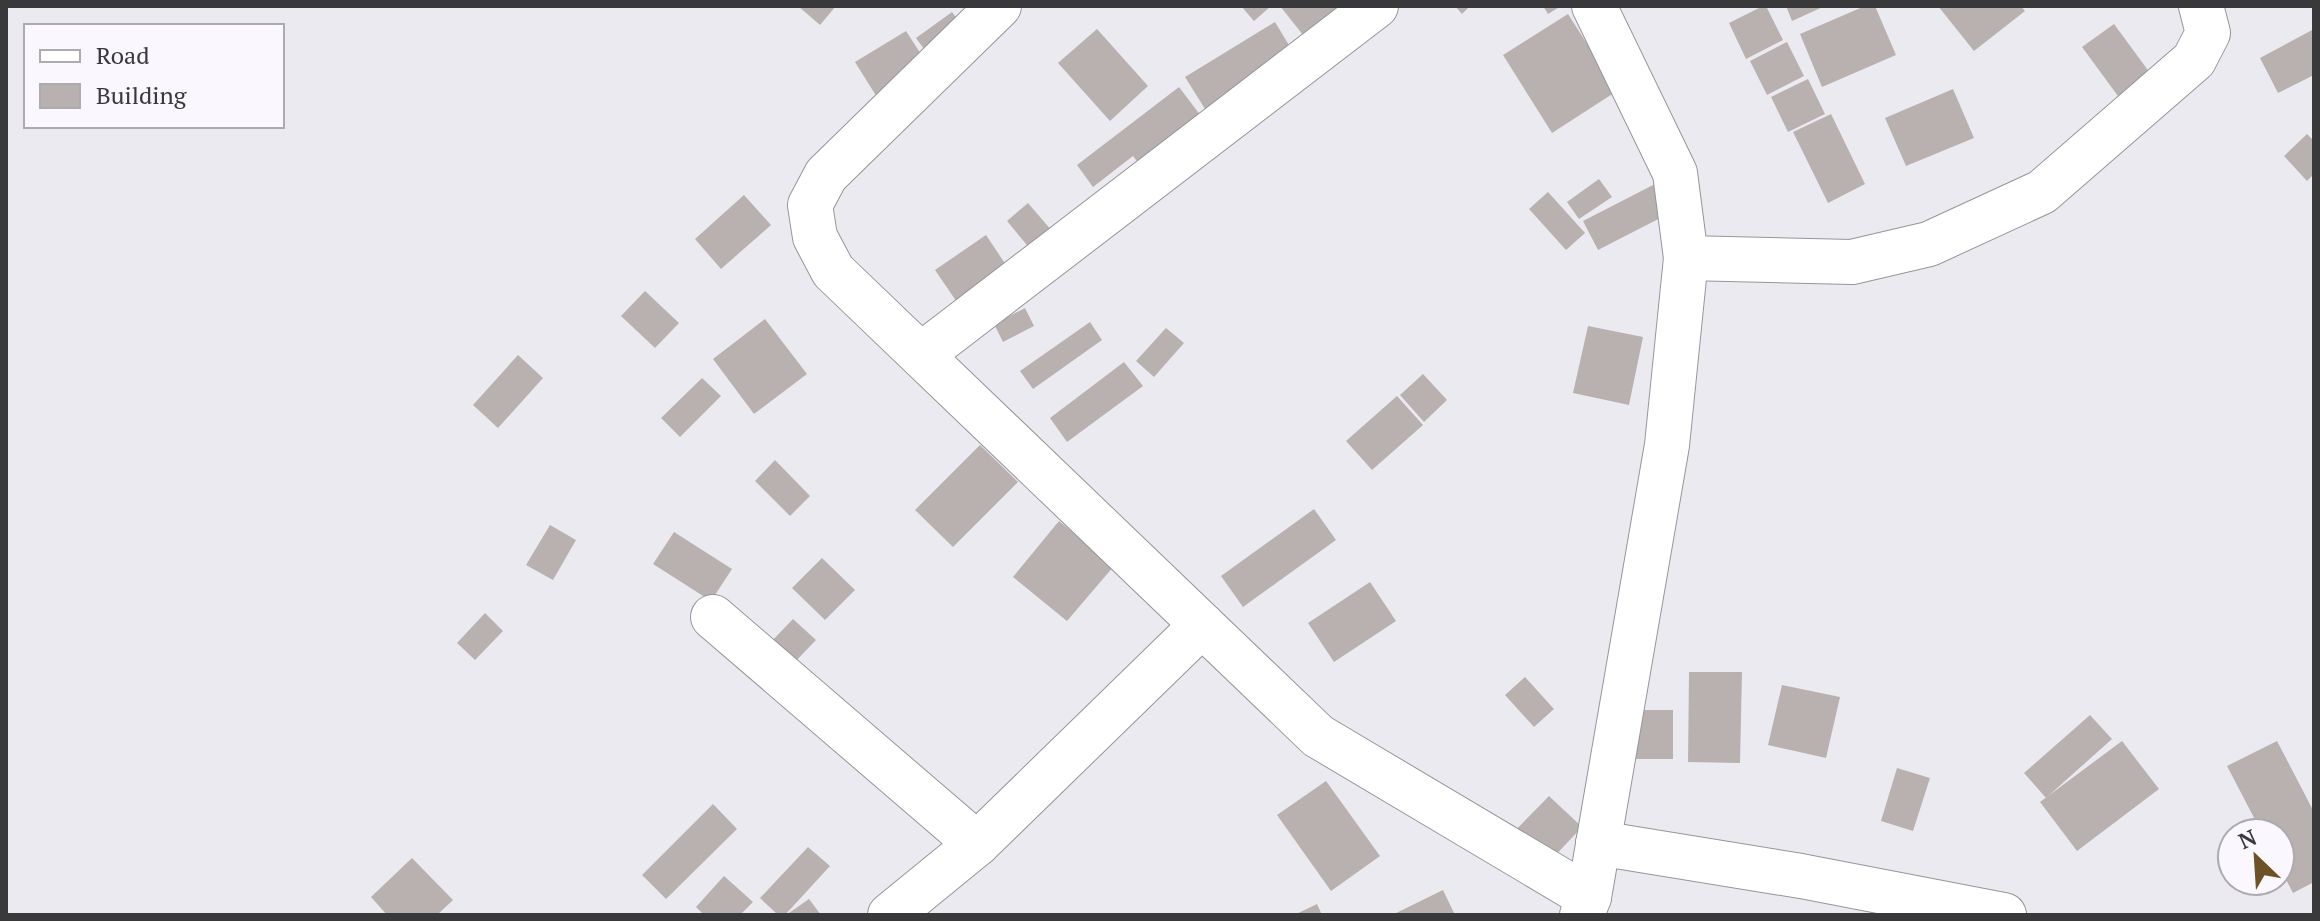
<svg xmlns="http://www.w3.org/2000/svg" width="2320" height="921" viewBox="0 0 2320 921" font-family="'PT Serif',serif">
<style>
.building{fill:#b9b1af}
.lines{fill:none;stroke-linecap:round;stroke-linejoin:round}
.minor-casing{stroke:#97949b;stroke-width:46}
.minor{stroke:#fff;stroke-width:44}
</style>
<rect width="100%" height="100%" fill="#eceaf1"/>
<g class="building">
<polygon points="798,6 836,6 820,25"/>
<polygon points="1241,6 1271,6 1254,21"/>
<polygon points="1280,6 1350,6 1307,40"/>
<polygon points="1455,6 1470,6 1462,14"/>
<polygon points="1543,6 1561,6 1548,14"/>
<polygon points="1763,6 1766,6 1783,40 1746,59 1729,23"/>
<polygon points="1786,6 1825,6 1792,21"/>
<polygon points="1865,6 1875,6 1896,55 1822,87 1800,34"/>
<polygon points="1938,6 2021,6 2025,11 1974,51"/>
<polygon points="952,12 976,45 940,71 916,38"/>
<polygon points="1568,14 1617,91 1552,133 1503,55"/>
<polygon points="1275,22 1295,55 1210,117 1185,77"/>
<polygon points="2114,24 2150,73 2118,96 2082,47"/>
<polygon points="1097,29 1148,86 1110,121 1058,63"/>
<polygon points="2314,29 2314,75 2278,93 2260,58"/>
<polygon points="906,31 937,79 885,110 855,62"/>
<polygon points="1787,42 1804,76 1767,95 1750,61"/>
<polygon points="1808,79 1825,114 1788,132 1771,97"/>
<polygon points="1179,87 1204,120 1142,168 1133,156 1093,187 1077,165"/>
<polygon points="1953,89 1974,138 1906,166 1885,118"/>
<polygon points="1831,114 1865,184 1828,203 1793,132"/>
<polygon points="2307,134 2314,141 2314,174 2307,181 2284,156"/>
<polygon points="1599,179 1612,197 1579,219 1567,202"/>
<polygon points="1655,184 1670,213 1598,250 1583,221"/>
<polygon points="1548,192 1585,233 1566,250 1529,209"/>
<polygon points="744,195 771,225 721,269 695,239"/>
<polygon points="1028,203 1052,231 1031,250 1007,221"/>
<polygon points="986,235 1014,277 963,311 935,270"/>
<polygon points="645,291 679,323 655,348 621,316"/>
<polygon points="1025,308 1034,326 1003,342 994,324"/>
<polygon points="765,319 807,374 754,414 713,359"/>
<polygon points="1090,322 1102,340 1033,389 1020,371"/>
<polygon points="1588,326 1643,337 1629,405 1573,393"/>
<polygon points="1166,328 1184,343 1154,377 1136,361"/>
<polygon points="518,355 543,378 498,428 473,405"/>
<polygon points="1124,362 1143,386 1067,442 1050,418"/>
<polygon points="1423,374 1447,400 1424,422 1400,395"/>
<polygon points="702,378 721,396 680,437 661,418"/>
<polygon points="1397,396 1423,425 1372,470 1346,441"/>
<polygon points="980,445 1018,482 953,547 915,510"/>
<polygon points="775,460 810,496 790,516 755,481"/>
<polygon points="1314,509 1336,540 1243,607 1221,576"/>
<polygon points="1059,521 1114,566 1067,621 1013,577"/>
<polygon points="550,525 576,540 553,580 526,565"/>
<polygon points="674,532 732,569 711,601 653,564"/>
<polygon points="822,558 855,590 825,620 792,588"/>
<polygon points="1370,582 1396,621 1334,662 1308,623"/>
<polygon points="485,613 503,631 475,660 457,643"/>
<polygon points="793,619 816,640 792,665 769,644"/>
<polygon points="1689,672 1742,672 1740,763 1688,762"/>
<polygon points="1525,677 1554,709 1534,727 1505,695"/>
<polygon points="1782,685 1840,697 1826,758 1768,745"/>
<rect x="1615" y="710" width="58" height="49"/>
<polygon points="2090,715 2112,739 2046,798 2024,773"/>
<polygon points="2122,741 2159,789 2077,851 2040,802"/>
<polygon points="2277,741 2314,812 2314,882 2293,893 2280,868 2280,833 2262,833 2227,766"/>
<polygon points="1897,768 1930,778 1913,831 1881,821"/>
<polygon points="1326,781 1380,856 1331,891 1277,815"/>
<polygon points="1549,796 1582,827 1535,877 1501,845"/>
<polygon points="713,804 737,829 666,899 642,875"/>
<polygon points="808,847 830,866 785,915 778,915 760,898"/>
<polygon points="412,858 453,900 437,915 387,915 371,897"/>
<polygon points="724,876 753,902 740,915 704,915 696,907"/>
<polygon points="1443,890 1455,915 1392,915"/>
<polygon points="809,899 821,915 786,915"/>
<polygon points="1317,904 1322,915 1294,915"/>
</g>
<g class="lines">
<defs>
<g id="minor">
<polyline points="999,6 826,175 810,205 815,237 833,271 1318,736 1589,897"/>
<polyline points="1686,258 1852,262 1929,244 2042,192 2194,60 2208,33 2201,6"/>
<polyline points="921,355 1376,6"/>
<polyline points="713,617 977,844"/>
<polyline points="1598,843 1801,876 2004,915"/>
<polyline points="890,915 977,844 1202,625"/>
<polyline points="1582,915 1589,897 1667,445 1686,258 1675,173 1594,6"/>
</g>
</defs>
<use href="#minor" class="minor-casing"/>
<use href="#minor" class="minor"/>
</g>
<rect width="2320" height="921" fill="none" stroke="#39383a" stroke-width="16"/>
<rect x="24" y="24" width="260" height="104" fill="#faf8fe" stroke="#adabb0" stroke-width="2"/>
<rect x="40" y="50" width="40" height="12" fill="#ffffff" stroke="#adabb0" stroke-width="2"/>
<text x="96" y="64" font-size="24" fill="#39383a">Road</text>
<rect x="40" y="84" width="40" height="24" fill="#b9b1af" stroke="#adabb0" stroke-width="2"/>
<text x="96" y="104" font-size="24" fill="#39383a">Building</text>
<g transform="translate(2256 857) rotate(335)"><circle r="38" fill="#faf8fe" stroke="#adabb0" stroke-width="2"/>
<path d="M0-6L14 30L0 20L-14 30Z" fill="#6e5124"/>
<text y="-12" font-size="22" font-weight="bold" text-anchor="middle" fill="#39383a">N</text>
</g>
</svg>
